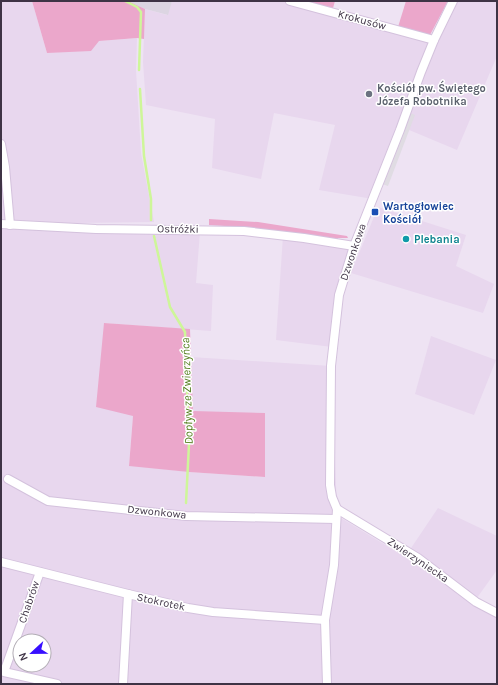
<svg xmlns="http://www.w3.org/2000/svg" width="498" height="685" viewBox="0 0 498 685" font-family="Karla,sans-serif">
<style>
.residential{fill:#e8d7ee;fill-rule:evenodd}
.industrial{fill:#dcd5e2}
.green{fill:#eba7cb}
.parking{fill:#e0dce3}
.lines{fill:none;stroke-linecap:round;stroke-linejoin:round}
.stream{stroke:#cef699;stroke-width:2.5}
.minor-casing{stroke:#d4c2dd;stroke-width:10}
.minor{stroke:#fff;stroke-width:8}
.worship-dot{fill:#6b7280;stroke:#fff;stroke-width:1.5}
.transit-dot{fill:#1a4fb4;stroke:#fff;stroke-width:1.5}
.culture-dot{fill:#0f9aa8;stroke:#fff;stroke-width:1.5}
.labels{text-anchor:middle;dominant-baseline:central;stroke-width:3;stroke-linejoin:round;paint-order:stroke}
.street-label{font-size:11px;fill:#3e3345;stroke:#fff}
.worship-label{font-size:11px;font-weight:bold;fill:#5b616d;stroke:#fff;text-anchor:start}
.transit-label{font-size:11px;font-weight:bold;fill:#164399;stroke:#fff;text-anchor:start}
.culture-label{font-size:11px;font-weight:bold;fill:#0d838f;stroke:#fff;text-anchor:start}
.water-label{font-size:12px;font-style:italic;fill:#537e1d;stroke:#fff}
</style>
<rect width="100%" height="100%" fill="#eee3f3"/>
<g class="residential">
<polygon points="1,1 32,1 47,53 99,41 137,38 136,70 141,153 154,222 1,224"/>
<polygon points="172,1 294,1 433,40 451,1 497,1 497,56 457,150 402,127 373,199 319,190 335,125 274,113 261,179 212,168 215,119 146,105 143,62 145,9 167,15"/>
<polygon points="378,207 466,235 456,266 494,284 483,313 351,273"/>
<path d="M1 228 200 232 196 283 213 285 211 331 104 323 133 416 129 465 189 472 264 477 193 411 191 357 331 366 337 509 336 519 341 518 405 557 438 508 497 536V570L474 602 497 617V684H1ZM20 641H44V665H20Z"/>
<polygon points="283,236 354,246 332,347 276,340"/>
<polygon points="431,336 496,360 474,415 415,394"/>
</g>
<polygon class="industrial" points="128,1 172,1 168,15 145,9"/>
<g class="green">
<polygon points="32,1 128,1 145,9 144,39 137,38 99,41 91,51 47,53"/>
<polygon points="302,1 335,1 333,8"/>
<polygon points="406,1 448,1 430,35 398,27"/>
<polygon points="209,219 258,222 347,236 348,238 338,238 337,240 256,228 209,225"/>
<polygon points="104,323 190,329 193,411 265,413 265,477 189,472 129,466 133,416 96,407"/>
</g>
<polygon class="parking" points="410,113 415,115 388,186 382,184"/>
<g class="lines">
<g class="stream">
<polyline points="125,1 137,7 141,12 139,70"/>
<polyline points="140,89 144,156 151,199 151,220"/>
<polyline points="154,236 170,307 185,332 189,444 186,503"/>
</g>
<defs>
<g id="minor">
<polyline points="290,1 434,40"/>
<polyline points="1,144 5,167 10,225"/>
<polyline points="1,224 96,229 244,231 304,238 354,246"/>
<polyline points="8,479 48,501 186,516 336,519"/>
<polyline points="337,509 418,558 476,602 497,613"/>
<polyline points="1,562 128,594 188,608 213,612 325,620"/>
<polyline points="40,572 4,672 57,684"/>
<polyline points="123,684 128,594"/>
<polyline points="327,684 325,620 334,565 337,509 332,497 330,485 331,366 339,295 354,246 400,130 421,72 434,40 453,1"/>
</g>
</defs>
<use href="#minor" class="minor-casing"/>
<use href="#minor" class="minor"/>
</g>
<circle class="worship-dot" cx="369" cy="94" r="4"/>
<rect class="transit-dot" x="371" y="208" width="8" height="8" rx="2"/>
<circle class="culture-dot" cx="406" cy="239" r="4"/>
<g class="labels">
<g class="street-label">
<text transform="translate(362 20) rotate(15)">Krokusów</text>
<text transform="translate(178 229) rotate(1)">Ostróżki</text>
<text transform="translate(353 252) rotate(-71)">Dzwonkowa</text>
<text transform="translate(157 512) rotate(6)">Dzwonkowa</text>
<text transform="translate(418 560) rotate(34)">Zwierzyniecka</text>
<text transform="translate(29 602) rotate(-71)">Chabrów</text>
<text transform="translate(161 602) rotate(12)">Stokrotek</text>
</g>
<g class="worship-label">
<text x="377" y="88">Kościół pw. Świętego<tspan x="377" dy="13">Józefa Robotnika</tspan></text>
</g>
<g class="transit-label">
<text x="383" y="206">Wartogłowiec<tspan x="383" dy="13">Kościół</tspan></text>
</g>
<g class="culture-label">
<text x="414" y="239">Plebania</text>
</g>
<g class="water-label">
<text transform="translate(187 391) rotate(-92)">Dopływ ze Zwierzyńca</text>
</g>
</g>
<rect width="498" height="685" fill="none" stroke="#3e3345" stroke-width="4"/>
<g transform="translate(32 653) rotate(248)"><circle r="19" fill="#ffffff" stroke="#b2adb5"/>
<path d="M0-3L7 15L0 10L-7 15Z" fill="#370eff"/>
<text y="-6" font-size="11" font-weight="bold" text-anchor="middle" fill="#3e3345">N</text>
</g>
</svg>
